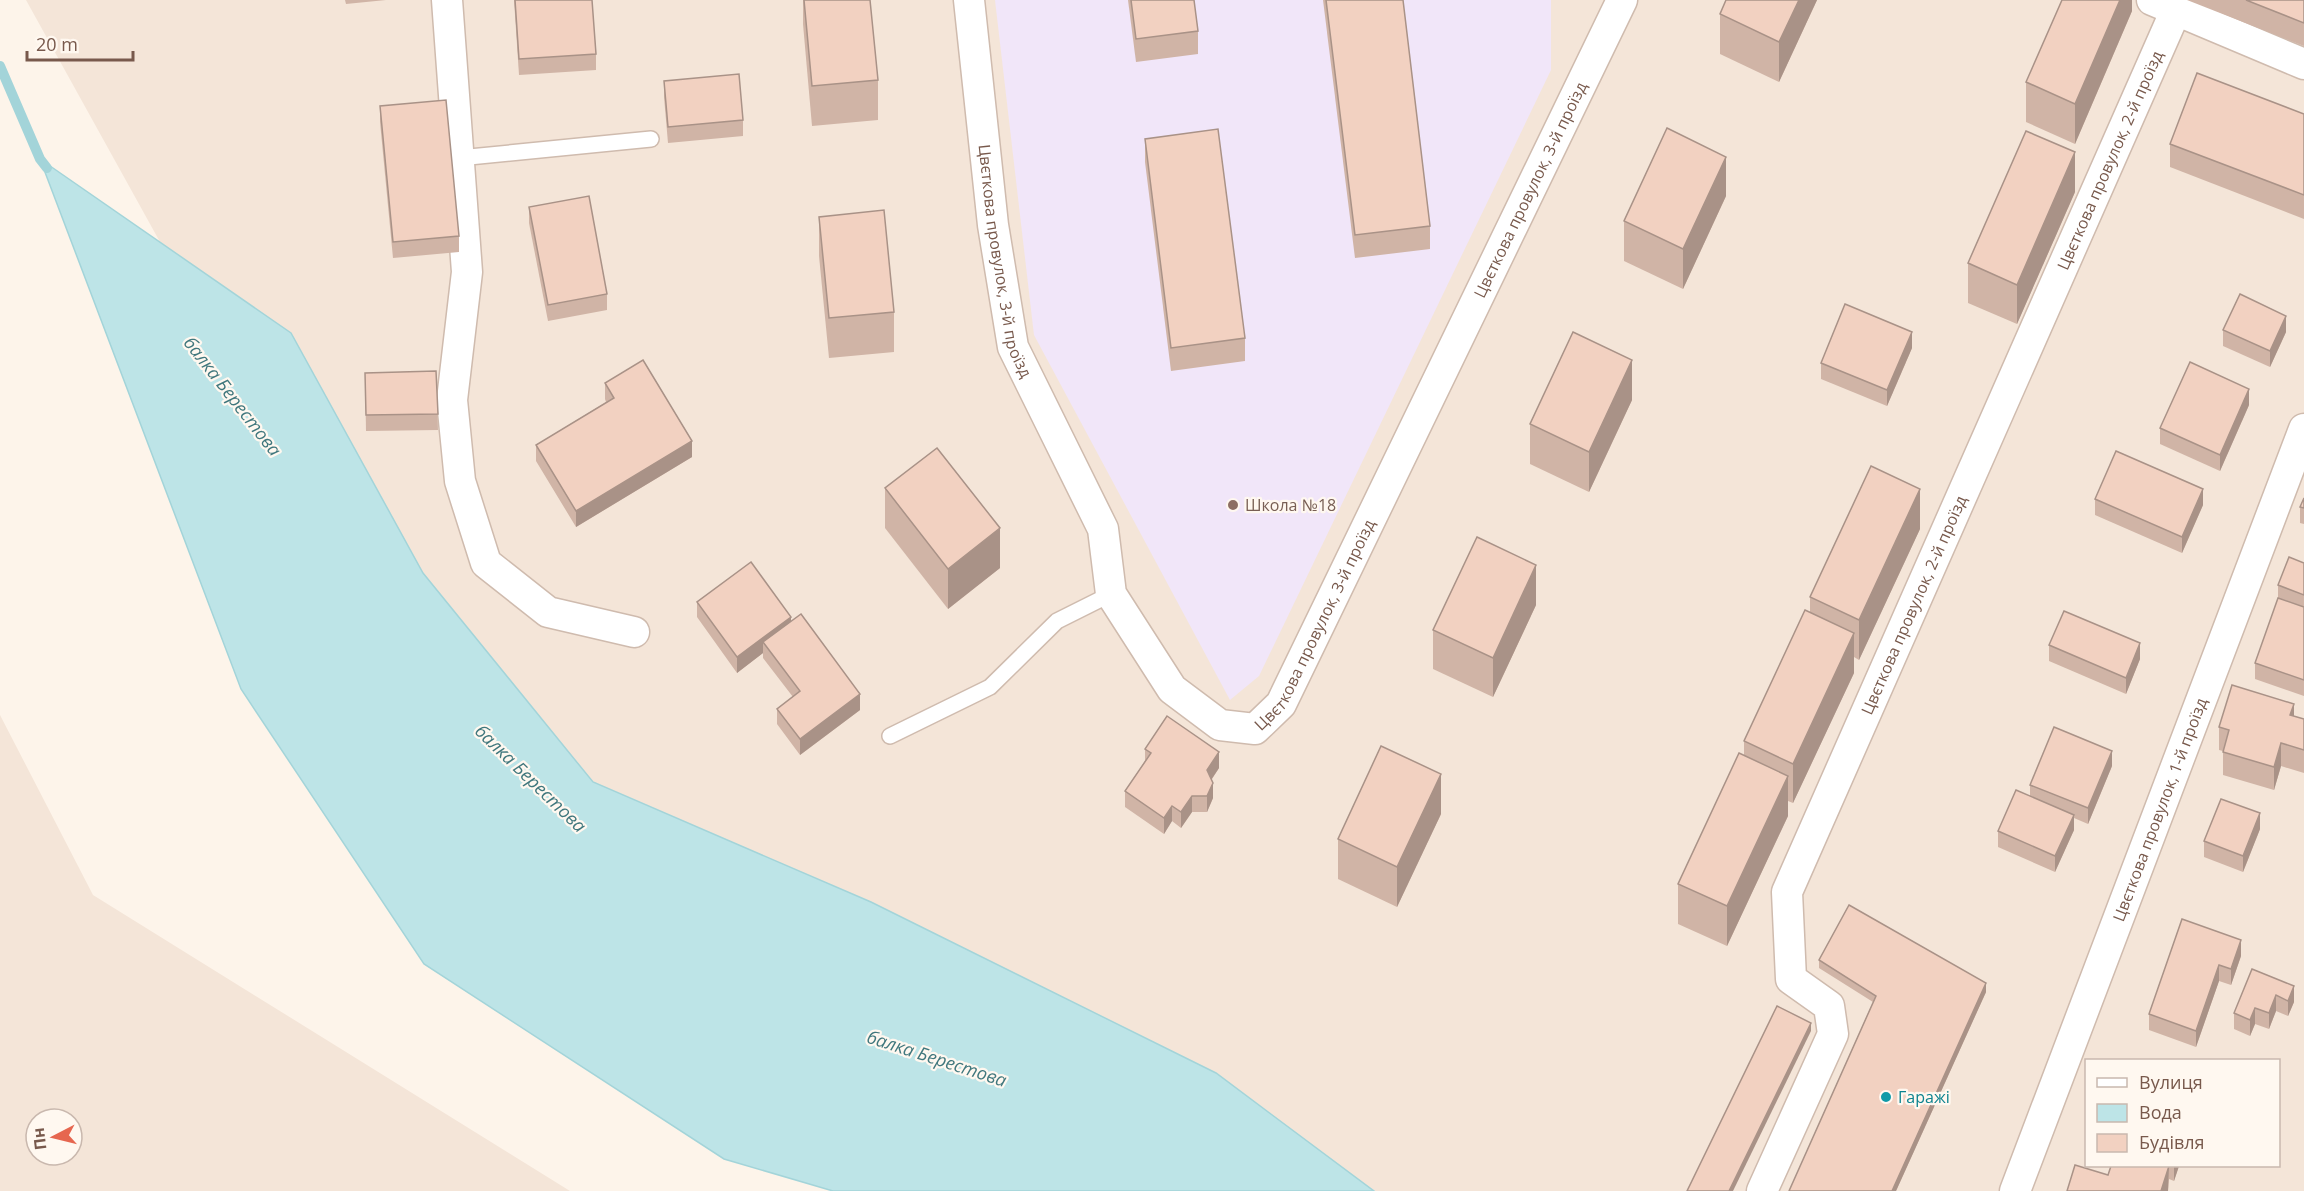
<svg xmlns="http://www.w3.org/2000/svg" width="2304" height="1191" viewBox="0 0 2304 1191" font-family="'Open Sans',sans-serif">
<style>
.residential{fill:#f4e5d8;fill-rule:evenodd}
.education{fill:#f1e6f9}
.water{fill:#bde4e7;stroke:#a3d4d9;stroke-width:1.5}
.lines{fill:none;stroke-linecap:round;stroke-linejoin:round}
.stream{stroke:#a3d4d9;stroke-width:10}
.lane-casing{stroke:#cfbbae;stroke-width:18}
.street-casing{stroke:#cfbbae;stroke-width:33}
.lane{stroke:#fff;stroke-width:15}
.street{stroke:#fff;stroke-width:30}
.wall{fill:#d0b4a6}
.shaded-wall{fill:#a99287}
.building{fill:#f2d1c1;stroke:#a99287;stroke-width:1.5}
.education-dot{fill:#8d6e63;stroke:#fff8f0;stroke-width:2}
.culture-dot{fill:#0f9aa8;stroke:#fff8f0;stroke-width:2}
.labels{text-anchor:middle;dominant-baseline:central;stroke-width:4.5;stroke-linejoin:round;paint-order:stroke}
.street-label{font-size:16px;fill:#78594c;stroke:#fff8f0}
.education-label{font-size:16px;fill:#785e54;stroke:#fff8f0;text-anchor:start}
.culture-label{font-size:16px;fill:#0d838f;stroke:#fff8f0;text-anchor:start}
.water-label{font-size:18px;font-style:italic;fill:#40777d;stroke:#fff8f0}
</style>
<rect width="100%" height="100%" fill="#fdf4ea"/>
<g class="residential">
<path d="M26 0H2304V1191H1070L531 912ZM2086 1060H2278V1166H2086Z"/>
<path d="M0 715 93 895 570 1191H0ZM36 1119H72V1155H36Z"/>
</g>
<polygon class="education" points="995,0 1551,0 1551,70 1259,676 1230,700 1034,335"/>
<polygon class="water" points="40,159 291,333 423,573 593,782 871,902 1216,1073 1374,1191 833,1191 724,1159 424,964 241,689"/>
<g class="lines">
<polyline class="stream" points="0,66 40,159 47,168"/>
<defs>
<g id="lane">
<polyline points="459,158 651,139"/>
<polyline points="890,736 990,687 1057,621 1111,594"/>
</g>
<g id="street">
<polyline points="447,0 467,272 452,400 460,481 486,563 548,612 634,632"/>
<path id="s1" d="M969 0 993 225 1013 347 1103 529 1111 594 1172 689 1220 725 1255 729 1281 704 1622 0"/>
<polyline points="2152,0 2304,64"/>
<path id="s2" d="M1762 1191 1833 1034 1829 1006 1791 979 1787 892 2176 10"/>
<path id="s3" d="M2015 1191 2304 429"/>
</g>
</defs>
<use href="#lane" class="lane-casing"/>
<use href="#street" class="street-casing"/>
<use href="#lane" class="lane"/>
<use href="#street" class="street"/>
</g>
<g class="wall">
<polygon points="345,0 386,0 346,4"/>
<polygon points="514,0 592,0 596,54 596,70 519,75"/>
<polygon points="803,0 870,0 878,80 878,120 812,126 803,24"/>
<polygon points="1128,0 1194,0 1198,31 1198,54 1136,62"/>
<polygon points="1323,0 1403,0 1430,226 1430,249 1355,258"/>
<polygon points="1726,0 1817,0 1779,82 1720,54 1720,14"/>
<polygon points="2132,0 2132,11 2075,144 2026,122 2026,82"/>
<polygon points="2187,0 2304,0 2304,46"/>
<polygon points="664,81 743,120 743,136 668,143 664,97"/>
<polygon points="380,106 459,236 459,252 393,258 380,122"/>
<polygon points="2304,114 2304,219 2170,167 2170,144"/>
<polygon points="1145,139 1245,338 1245,361 1171,371 1145,162"/>
<polygon points="2075,192 2017,324 1968,303 1968,263"/>
<polygon points="1726,196 1683,289 1624,261 1624,221"/>
<polygon points="529,207 607,294 607,310 548,321 529,223"/>
<polygon points="819,217 894,312 894,352 829,358 819,256"/>
<polygon points="2223,330 2286,332 2270,367 2223,346"/>
<polygon points="1912,348 1887,406 1821,379 1821,363"/>
<polygon points="436,371 438,430 366,431 365,373"/>
<polygon points="605,383 692,457 576,527 536,461 536,445 606,402 605,399"/>
<polygon points="1632,400 1589,492 1530,464 1530,424"/>
<polygon points="2249,405 2220,471 2160,444 2160,428"/>
<polygon points="885,488 1000,568 948,609 885,528"/>
<polygon points="2304,498 2304,524 2300,523 2300,507"/>
<polygon points="2095,499 2203,505 2182,553 2095,515"/>
<polygon points="1920,529 1859,660 1854,657 1854,673 1793,803 1788,801 1788,816 1727,946 1678,924 1678,884 1744,755 1744,741 1810,612 1810,597"/>
<polygon points="2304,563 2304,696 2255,679 2255,663 2278,599 2278,585"/>
<polygon points="697,602 791,621 860,710 800,755 777,724 777,709 793,697 763,658 763,653 737,673 697,617"/>
<polygon points="1536,605 1493,697 1433,669 1433,630"/>
<polygon points="2049,645 2140,659 2126,694 2049,661"/>
<polygon points="2294,716 2304,719 2304,773 2281,766 2274,790 2223,775 2223,751 2219,750 2219,727"/>
<polygon points="1145,749 1219,768 1212,779 1213,798 1207,812 1192,812 1181,828 1172,821 1164,834 1125,807 1125,791 1145,761"/>
<polygon points="2112,766 2088,824 2074,818 2074,830 2055,872 1998,847 1998,831 2030,796 2030,785"/>
<polygon points="1441,814 1397,907 1338,879 1338,839"/>
<polygon points="2260,829 2243,872 2204,857 2204,841"/>
<polygon points="2182,919 2241,956 2231,985 2219,981 2196,1047 2149,1030 2149,1014"/>
<polygon points="1819,960 1986,992 1896,1191 1789,1191 1873,1002 1819,968"/>
<polygon points="2252,969 2294,1002 2288,1016 2276,1011 2269,1029 2255,1024 2250,1036 2234,1029 2234,1013"/>
<polygon points="2111,1166 2179,1166 2174,1181 2169,1179 2168,1191 2067,1191 2108,1175"/>
</g>
<g class="shaded-wall">
<polygon points="1799,0 1817,0 1779,82 1779,42"/>
<polygon points="2120,0 2132,0 2132,11 2075,144 2075,104"/>
<polygon points="2075,152 2075,192 2017,324 2017,285"/>
<polygon points="1726,157 1726,196 1683,289 1683,249"/>
<polygon points="2286,316 2286,332 2270,367 2270,351"/>
<polygon points="1912,332 1912,348 1887,406 1887,390"/>
<polygon points="1632,360 1632,400 1589,492 1589,452"/>
<polygon points="2249,389 2249,405 2220,471 2220,455"/>
<polygon points="692,441 692,457 576,527 576,511"/>
<polygon points="1920,489 1920,529 1859,660 1859,620"/>
<polygon points="2203,489 2203,505 2182,553 2182,537"/>
<polygon points="1000,528 1000,568 948,609 948,569"/>
<polygon points="1536,565 1536,605 1493,697 1493,658"/>
<polygon points="791,617 791,633 763,642 763,653 737,673 737,657"/>
<polygon points="1854,633 1854,673 1793,803 1793,764"/>
<polygon points="2140,643 2140,659 2126,694 2126,678"/>
<polygon points="860,694 860,710 800,755 800,739"/>
<polygon points="2294,704 2294,727 2290,715"/>
<polygon points="2281,743 2281,766 2274,790 2274,767"/>
<polygon points="2112,751 2112,766 2088,824 2088,808"/>
<polygon points="1219,752 1219,768 1207,786 1207,770"/>
<polygon points="1441,774 1441,814 1397,907 1397,867"/>
<polygon points="1788,776 1788,816 1727,946 1727,906"/>
<polygon points="1213,783 1213,798 1207,812 1207,796"/>
<polygon points="1192,796 1192,812 1181,828 1181,812"/>
<polygon points="1172,806 1172,821 1164,834 1164,818"/>
<polygon points="2260,813 2260,829 2243,872 2243,856"/>
<polygon points="2074,815 2074,830 2055,872 2055,856"/>
<polygon points="2241,940 2241,956 2231,985 2231,969"/>
<polygon points="2219,965 2219,981 2196,1047 2196,1031"/>
<polygon points="1986,983 1986,992 1896,1191 1892,1191"/>
<polygon points="2294,986 2294,1002 2288,1016 2288,1001"/>
<polygon points="2276,995 2276,1011 2269,1029 2269,1013"/>
<polygon points="2255,1008 2255,1024 2250,1036 2250,1020"/>
<polygon points="1811,1023 1811,1031 1733,1191 1729,1191"/>
<polygon points="2169,1166 2168,1191 2161,1191"/>
<polygon points="2174,1166 2179,1166 2174,1181"/>
</g>
<g class="building">
<polygon points="515,0 592,0 596,54 519,59"/>
<polygon points="804,0 870,0 878,80 812,86"/>
<polygon points="1131,0 1194,0 1198,31 1136,39"/>
<polygon points="1326,0 1403,0 1430,226 1355,235"/>
<polygon points="1726,0 1799,0 1779,42 1720,14"/>
<polygon points="2062,0 2120,0 2075,104 2026,82"/>
<polygon points="2246,0 2304,0 2304,23"/>
<polygon points="2197,73 2304,114 2304,195 2170,144"/>
<polygon points="739,74 743,120 668,127 664,81"/>
<polygon points="446,100 459,236 393,242 380,106"/>
<polygon points="1667,128 1726,157 1683,249 1624,221"/>
<polygon points="1218,129 1245,338 1171,348 1145,139"/>
<polygon points="2026,131 2075,152 2017,285 1968,263"/>
<polygon points="589,196 607,294 548,305 529,207"/>
<polygon points="884,210 894,312 829,318 819,217"/>
<polygon points="2240,294 2286,316 2270,351 2223,330"/>
<polygon points="1845,304 1912,332 1887,390 1821,363"/>
<polygon points="1573,332 1632,360 1589,452 1530,424"/>
<polygon points="643,360 692,441 576,511 536,445 614,398 605,383"/>
<polygon points="2190,362 2249,389 2220,455 2160,428"/>
<polygon points="436,371 438,414 366,415 365,373"/>
<polygon points="937,448 1000,528 948,569 885,488"/>
<polygon points="2116,451 2203,489 2182,537 2095,499"/>
<polygon points="1871,466 1920,489 1859,620 1810,597"/>
<polygon points="2304,498 2304,508 2300,507"/>
<polygon points="1477,537 1536,565 1493,658 1433,630"/>
<polygon points="2289,557 2304,563 2304,595 2278,585"/>
<polygon points="751,562 791,617 737,657 697,602"/>
<polygon points="2278,598 2304,607 2304,680 2255,663"/>
<polygon points="1805,610 1854,633 1793,764 1744,741"/>
<polygon points="2064,611 2140,643 2126,678 2049,645"/>
<polygon points="801,614 860,694 800,739 777,709 800,691 763,642"/>
<polygon points="2232,685 2294,704 2290,715 2304,719 2304,750 2281,743 2274,767 2223,752 2229,730 2219,727"/>
<polygon points="1167,716 1219,752 1207,770 1213,783 1207,796 1192,796 1181,812 1172,806 1164,818 1125,791 1151,753 1145,749"/>
<polygon points="2054,727 2112,751 2088,808 2030,785"/>
<polygon points="1381,746 1441,774 1397,867 1338,839"/>
<polygon points="1739,753 1788,776 1727,906 1678,884"/>
<polygon points="2016,790 2074,815 2055,856 1998,831"/>
<polygon points="2221,799 2260,813 2243,856 2204,841"/>
<polygon points="1849,905 1986,983 1892,1191 1789,1191 1876,996 1819,960"/>
<polygon points="2182,919 2241,940 2231,969 2219,965 2196,1031 2149,1014"/>
<polygon points="2252,969 2294,986 2288,1001 2276,995 2269,1013 2255,1008 2250,1020 2234,1013"/>
<polygon points="1777,1006 1811,1023 1729,1191 1687,1191"/>
<polygon points="2075,1165 2108,1175 2111,1166 2169,1166 2161,1191 2067,1191"/>
</g>
<circle class="education-dot" cx="1233" cy="505" r="6"/>
<circle class="culture-dot" cx="1886" cy="1097" r="6"/>
<g class="labels">
<g class="street-label">
<text stroke="none"><textPath href="#s2" startOffset="1134">Цвєткова провулок, 2-й проїзд</textPath></text>
<text stroke="none"><textPath href="#s1" startOffset="1434">Цвєткова провулок, 3-й проїзд</textPath></text>
<text stroke="none"><textPath href="#s1" startOffset="264">Цвєткова провулок, 3-й проїзд</textPath></text>
<text stroke="none"><textPath href="#s2" startOffset="648">Цвєткова провулок, 2-й проїзд</textPath></text>
<text stroke="none"><textPath href="#s1" startOffset="948">Цвєткова провулок, 3-й проїзд</textPath></text>
<text stroke="none"><textPath href="#s3" startOffset="408">Цвєткова провулок, 1-й проїзд</textPath></text>
</g>
<g class="education-label">
<text x="1245" y="505">Школа №18</text>
</g>
<g class="culture-label">
<text x="1898" y="1097">Гаражі</text>
</g>
<g class="water-label">
<text transform="translate(233 396) rotate(52)">балка Берестова</text>
<text transform="translate(531 778) rotate(44)">балка Берестова</text>
<text transform="translate(937 1058) rotate(18)">балка Берестова</text>
</g>
</g>
<rect x="2085" y="1059" width="195" height="108" fill="#fff8f0" stroke="#c9b8ae" stroke-width="1.5"/>
<rect x="2097" y="1078" width="30" height="9" fill="#ffffff" stroke="#c9b8ae" stroke-width="1.5"/>
<text x="2139" y="1089" font-size="18" fill="#78594c">Вулиця</text>
<rect x="2097" y="1104" width="30" height="18" fill="#bde4e7" stroke="#c9b8ae" stroke-width="1.5"/>
<text x="2139" y="1119" font-size="18" fill="#78594c">Вода</text>
<rect x="2097" y="1134" width="30" height="18" fill="#f2d1c1" stroke="#c9b8ae" stroke-width="1.5"/>
<text x="2139" y="1149" font-size="18" fill="#78594c">Будівля</text>
<g transform="translate(54 1137) rotate(263)"><circle r="28" fill="#fff8f0" stroke="#c9b8ae" stroke-width="1.5"/>
<path d="M0-4.5L10 22L0 15L-10 22Z" fill="#e6664f"/>
<text y="-9" font-size="16" font-weight="bold" text-anchor="middle" fill="#78594c">Пн</text>
</g>
<path d="M27 51v9h106v-9" fill="none" stroke="#78594c" stroke-width="3"/>
<text x="36" y="51" font-size="18" fill="#78594c" stroke="#fff8f0" stroke-width="4.5" paint-order="stroke">20 m</text>
</svg>
